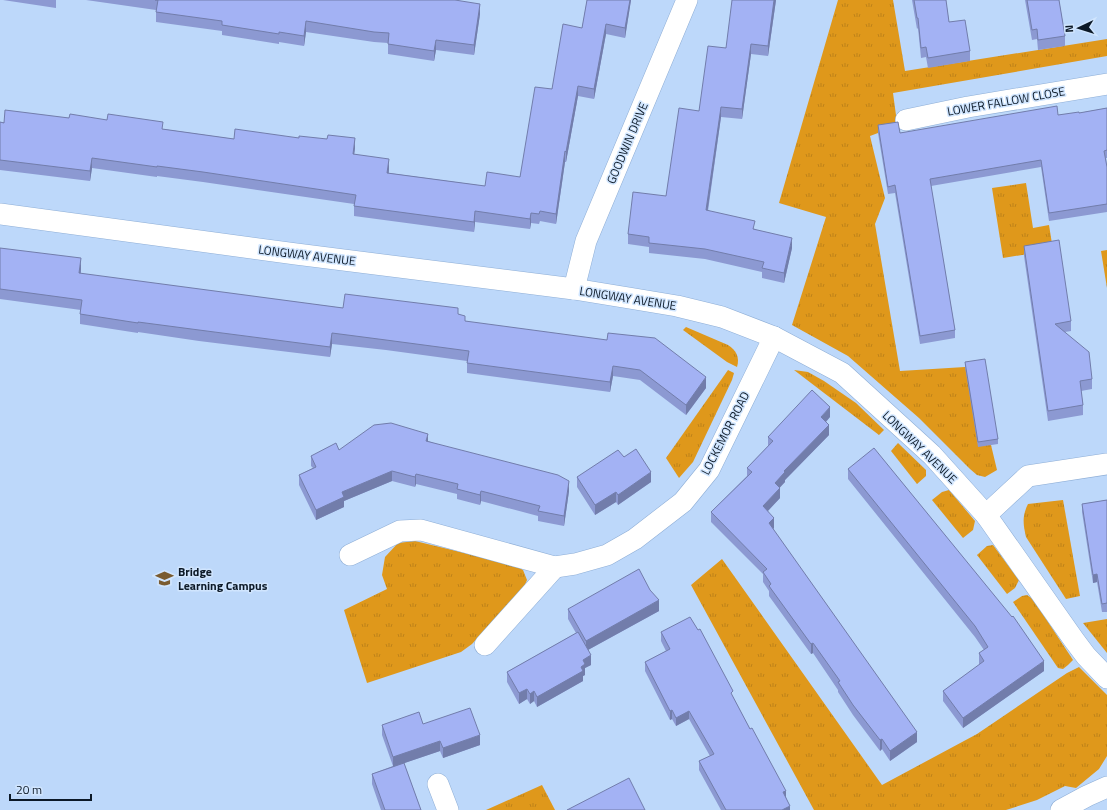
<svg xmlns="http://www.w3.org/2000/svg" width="1107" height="810" viewBox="0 0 1107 810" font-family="'Titillium Web',sans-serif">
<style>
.grass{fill:url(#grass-tufts)}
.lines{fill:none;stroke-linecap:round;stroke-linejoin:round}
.street-casing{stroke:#8eaed6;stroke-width:22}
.street{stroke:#fff;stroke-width:21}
.wall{fill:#8c99d2}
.shaded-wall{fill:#727dab}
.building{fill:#a3b2f4;stroke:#727dab}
.labels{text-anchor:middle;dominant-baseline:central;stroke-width:3;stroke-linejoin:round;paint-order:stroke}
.street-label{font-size:12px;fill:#0c1927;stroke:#d0e5fe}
.poi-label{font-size:12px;font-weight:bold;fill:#0c1927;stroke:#d0e5fe;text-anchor:start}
</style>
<defs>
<pattern id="grass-tufts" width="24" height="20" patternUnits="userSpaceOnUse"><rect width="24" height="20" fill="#df981b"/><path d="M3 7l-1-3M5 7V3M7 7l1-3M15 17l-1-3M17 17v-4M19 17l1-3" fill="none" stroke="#be8219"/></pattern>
</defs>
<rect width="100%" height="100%" fill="#bdd8fa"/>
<g class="grass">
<polygon points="838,0 893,0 905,71 1107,39 1107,56 893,93 898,130 878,133 870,136 885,198 875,224 900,371 965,367 991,445 997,470 985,477 977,475 970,469 919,418 848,356 792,325 826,217 779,203"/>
<polygon points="1026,183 1033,228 1049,225 1053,250 1003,258 992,188"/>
<polygon points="1107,250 1107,288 1101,251"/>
<path d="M686 327 728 345C736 350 740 357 737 367L727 362 683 330Z"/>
<polygon points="728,370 734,373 732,380 693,462 679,478 666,458"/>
<polygon points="794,370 808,372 824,381 856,403 884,430 879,435"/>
<polygon points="898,443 926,470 926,476 917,484 891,451"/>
<polygon points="949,490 975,521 973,530 963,538 932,500 942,492"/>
<path d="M1063 500 1080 596 1066 599 1026 537C1023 524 1022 516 1028 504Z"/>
<polygon points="415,541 514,565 523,570 527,580 524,587 472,644 461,652 367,683 344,610 387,589 382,575 385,557 398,543"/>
<polygon points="993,545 1019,580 1015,588 1007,594 977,555 987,546"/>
<polygon points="722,559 882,785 977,734 1067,673 1079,667 1107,695 1107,756 1099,769 1076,788 1065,786 1037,800 1006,810 814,810 691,585"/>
<polygon points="1027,595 1033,599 1073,660 1068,665 1063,669 1058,668 1013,602 1022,596"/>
<polygon points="1107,619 1107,653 1083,623"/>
<polygon points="542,785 555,810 486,810"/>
</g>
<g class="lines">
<defs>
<g id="street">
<polyline points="906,120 968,107 1107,84"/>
<polyline points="0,214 296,254 574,289 629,298 677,306 722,317 774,337 842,373 932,455 986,515 1074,640 1086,656 1107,678"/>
<polyline points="574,289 586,241 687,0"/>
<polyline points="986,515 1028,476 1107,464"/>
<polyline points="350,555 400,531 421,530 555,567 575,564 607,555 635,539 683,502 709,470 774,337"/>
<polyline points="485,645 555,567"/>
<polyline points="438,784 448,810"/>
<polyline points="1061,810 1087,796 1107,787"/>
</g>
</defs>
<use href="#street" class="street-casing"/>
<use href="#street" class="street"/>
</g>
<g class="wall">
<polygon points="3,0 56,0 56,8"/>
<polygon points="86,0 455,0 480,14 474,55 436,50 434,61 388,54 388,43 374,42 306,32 304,46 279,42 279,44 222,35 222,31 156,22 156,10"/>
<polygon points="587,0 631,0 625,38 606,34 594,99 578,96 566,162 565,162 556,224 540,221 539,224 531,223 530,229 475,222 474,232 354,216 354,204 203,182 157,176 157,177 92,168 90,181 0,170 0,122 163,129 234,139 355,148 354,154 389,169 389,173 485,186 520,177 552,89 582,28"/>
<polygon points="776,0 768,56 751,54 742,119 721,117 708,211 755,229 792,248 784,283 762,278 762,272 705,259 649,253 649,247 628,244 628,234 666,196 699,111 726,48"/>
<polygon points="912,0 946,0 949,22 970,51 970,61 928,68 926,57 921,58 918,28 917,29"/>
<polygon points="1025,0 1059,0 1065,36 1065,46 1038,50 1037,39 1032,40"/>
<polygon points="1107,108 1107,158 1106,158 1107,167 1107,212 1049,221 1041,167 931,186 955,330 955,338 920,344 895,193 888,194 878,133 878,125 900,133 1058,115 1079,113"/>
<polygon points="1024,246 1071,321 1071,331 1065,332 1092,379 1092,389 1081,391 1083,405 1083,415 1048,421 1024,256"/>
<polygon points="0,248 81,269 81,274 343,308 458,315 465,321 706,388 686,415 640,380 613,376 610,392 467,373 467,361 386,350 332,344 330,357 199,341 138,332 138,333 80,324 80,314 81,310 0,299"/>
<polygon points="965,362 998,439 998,444 978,447 965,367"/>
<polygon points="830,417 826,422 829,435 785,480 785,482 779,487 780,498 768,511 774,528 773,529 917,742 890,761 882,749 880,751 853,715 838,692 838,690 813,653 811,654 769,596 769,591 763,582 763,574 711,522 711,512 747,476 747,468 768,446 768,437"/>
<polygon points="428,441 569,491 564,526 538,521 538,516 481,501 480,505 457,499 457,494 416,484 415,487 392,481 344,501 344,507 316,520 299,485 299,475 313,468 311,466 311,456 339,450"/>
<polygon points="624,457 651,482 618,505 616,502 595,515 577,487 577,477"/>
<polygon points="848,469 1044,671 963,728 943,701 943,691 979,665 979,653 984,650 975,637 848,479"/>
<polygon points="1107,500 1107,612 1102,612 1097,582 1093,583 1082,512 1082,504"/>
<polygon points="568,609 659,611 588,650 591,665 585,668 585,675 583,676 583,681 537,707 534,701 530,704 527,699 519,704 507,682 507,672 576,633 568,619"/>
<polygon points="661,632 733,697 786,797 790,810 721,810 699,770 699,761 710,756 689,719 676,726 672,719 670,720 645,671 645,662 666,651 661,641"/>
<polygon points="423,724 480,745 443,758 440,751 404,763 421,810 381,810 372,784 372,774 393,766 382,735 382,725"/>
</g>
<g class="shaded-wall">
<polygon points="630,0 631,0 625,38 625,28"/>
<polygon points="774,0 776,0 768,56 768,46"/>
<polygon points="480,4 480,14 474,55 474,45"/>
<polygon points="306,21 306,32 304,46 304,36"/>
<polygon points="606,24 606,34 594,99 594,89"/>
<polygon points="436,40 436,50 434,61 434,51"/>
<polygon points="751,44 751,54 742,119 742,109"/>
<polygon points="578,86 578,96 566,162 566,152"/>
<polygon points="721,107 721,117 706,221 706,210"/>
<polygon points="355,138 355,148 353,164 353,154"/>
<polygon points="565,151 565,162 556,224 556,214"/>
<polygon points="92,158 92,168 90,181 90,171"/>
<polygon points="389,159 389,169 387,183 387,173"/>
<polygon points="475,211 475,222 474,232 474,222"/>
<polygon points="531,213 531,223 530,229 530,219"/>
<polygon points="792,238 792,248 784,283 784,273"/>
<polygon points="81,258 81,269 79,284 79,273"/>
<polygon points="332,333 332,344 330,357 330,347"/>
<polygon points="613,366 613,376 610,392 610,382"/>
<polygon points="706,377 706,388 686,415 686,405"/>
<polygon points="830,407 830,417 821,427 821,417"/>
<polygon points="829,425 829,435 785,480 785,482 775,493 775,483 784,471"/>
<polygon points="428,434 428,444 426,441"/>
<polygon points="392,471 392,481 344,501 344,507 316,520 316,510 342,492"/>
<polygon points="651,472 651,482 618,505 618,495"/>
<polygon points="416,474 416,484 415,487 415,477"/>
<polygon points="569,481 569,491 564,526 564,516"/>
<polygon points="780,488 780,498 763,516 763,506"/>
<polygon points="481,491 481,501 480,505 480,495"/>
<polygon points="616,492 616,502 595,515 595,505"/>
<polygon points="774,518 774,528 769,533 769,523"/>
<polygon points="1097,574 1097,582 1093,583 1093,575"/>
<polygon points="659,600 659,611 586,651 586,641"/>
<polygon points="813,643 813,653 811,654 811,644"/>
<polygon points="591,655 591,665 585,668 585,675 583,676 583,681 537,707 537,697 581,667 583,660"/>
<polygon points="1044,661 1044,671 963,728 963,718"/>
<polygon points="527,689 527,699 519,704 519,693"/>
<polygon points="534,691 534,701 530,704 530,694"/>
<polygon points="672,710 672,719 670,720 670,711"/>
<polygon points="689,711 689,719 676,726 676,718"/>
<polygon points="917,732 917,742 890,761 890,751"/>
<polygon points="480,735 480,745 443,758 443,748"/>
<polygon points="882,739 882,749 880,751 880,740"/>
<polygon points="440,741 440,751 393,767 393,757"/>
<polygon points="786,791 786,800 783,792"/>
<polygon points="790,806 790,810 782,810"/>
</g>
<g class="building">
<polygon points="155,0 455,0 480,4 474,45 436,40 434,51 388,44 389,33 374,32 306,21 304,36 279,32 279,34 222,25 222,21 156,12 158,0"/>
<polygon points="587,0 630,0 625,28 606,24 594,89 578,86 566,152 565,151 556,214 540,211 539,214 531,213 530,219 475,211 474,222 354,206 356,195 203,172 157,166 157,167 92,158 90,171 0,160 0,122 4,123 5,110 69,118 70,114 107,120 108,114 163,122 162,129 234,139 235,129 299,138 299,136 327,139 328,135 355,138 353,154 389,159 387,173 485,186 487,172 520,177 535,87 552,89 563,24 582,28"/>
<polygon points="732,0 774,0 768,46 751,44 742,109 721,107 706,210 755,221 753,229 792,238 784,273 762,268 764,262 705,249 649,243 649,237 628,234 633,192 666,196 679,108 699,111 708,46 726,48"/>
<polygon points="914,0 946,0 949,22 965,20 970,51 928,58 926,47 921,48 918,18 917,18"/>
<polygon points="1027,0 1059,0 1065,36 1038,40 1037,29 1032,30"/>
<polygon points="1057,106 1058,115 1079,112 1079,113 1107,108 1107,150 1104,151 1107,167 1107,204 1049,213 1041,160 930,179 955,330 920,336 895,185 888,187 878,125 898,122 900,133"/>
<polygon points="1059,240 1071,321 1055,324 1089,352 1092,379 1080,381 1083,405 1048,411 1024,246"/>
<polygon points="0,248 81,258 79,273 343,308 345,294 458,308 458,314 465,316 465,321 607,340 608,333 655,338 706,377 686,405 640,370 613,366 610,382 467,363 469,351 386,340 332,333 330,347 199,330 138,322 138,323 80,314 82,300 0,289"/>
<polygon points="985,359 998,439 978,442 965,362"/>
<polygon points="812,390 830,407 821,417 829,425 784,471 785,472 775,483 780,488 763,506 774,518 769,523 917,732 890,751 882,739 880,740 853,705 838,682 840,681 813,643 811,644 769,586 771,584 763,572 767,569 711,512 752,472 747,468 773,441 768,437"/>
<polygon points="391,423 428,434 426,441 558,475 569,481 564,516 538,511 540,506 481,491 480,495 457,489 458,484 416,474 415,477 392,471 342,492 344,497 316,510 299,475 316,467 311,456 336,443 339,450 374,425"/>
<polygon points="874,448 1012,617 1013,616 1044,661 963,718 943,691 984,661 979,653 988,647 975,626 848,469"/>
<polygon points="636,449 651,472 618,495 616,492 595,505 577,477 618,450 624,457"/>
<polygon points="1107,500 1107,603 1102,604 1097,574 1093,575 1082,504"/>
<polygon points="639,569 650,590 659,600 586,641 568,609"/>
<polygon points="690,617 698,630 700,629 733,691 731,693 750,729 752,728 786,791 783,792 790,806 782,810 726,810 699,761 714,754 689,711 676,718 672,710 670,711 645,662 670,649 661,632"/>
<polygon points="578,632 591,655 583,660 585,664 581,667 583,671 537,697 534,691 530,694 527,689 519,693 507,672"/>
<polygon points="470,708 480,735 443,748 440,741 393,757 382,725 419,712 423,724"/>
<polygon points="404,763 421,810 385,810 372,774"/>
<polygon points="629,778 645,810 567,810"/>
</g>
<defs>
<symbol id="school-bare" viewBox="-9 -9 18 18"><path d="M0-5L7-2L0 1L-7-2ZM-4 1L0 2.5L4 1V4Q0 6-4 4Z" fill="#7a5b30" stroke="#d0e5fe" stroke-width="2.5" paint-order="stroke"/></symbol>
</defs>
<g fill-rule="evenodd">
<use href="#school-bare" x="152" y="566" width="25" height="25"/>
</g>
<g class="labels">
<g class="street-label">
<text transform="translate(1006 101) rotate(-10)">LOWER FALLOW CLOSE</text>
<text transform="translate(627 143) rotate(-67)">GOODWIN DRIVE</text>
<text transform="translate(307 255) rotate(7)">LONGWAY AVENUE</text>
<text transform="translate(628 298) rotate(9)">LONGWAY AVENUE</text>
<text transform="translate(725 433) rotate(-63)">LOCKEMOR ROAD</text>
<text transform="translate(920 447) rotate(44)">LONGWAY AVENUE</text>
</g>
<g class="poi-label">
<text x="178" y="571">Bridge<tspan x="178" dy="14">Learning Campus</tspan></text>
</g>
</g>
<g transform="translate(1079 28) rotate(266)" stroke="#d0e5fe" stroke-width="3" paint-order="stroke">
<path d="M0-3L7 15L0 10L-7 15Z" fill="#0c1927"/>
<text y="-6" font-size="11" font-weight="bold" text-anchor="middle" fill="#0c1927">N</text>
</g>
<path d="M10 794v6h81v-6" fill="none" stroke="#0c1927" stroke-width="2"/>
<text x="16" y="794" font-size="12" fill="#0c1927" stroke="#d0e5fe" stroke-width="3" paint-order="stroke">20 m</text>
</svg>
